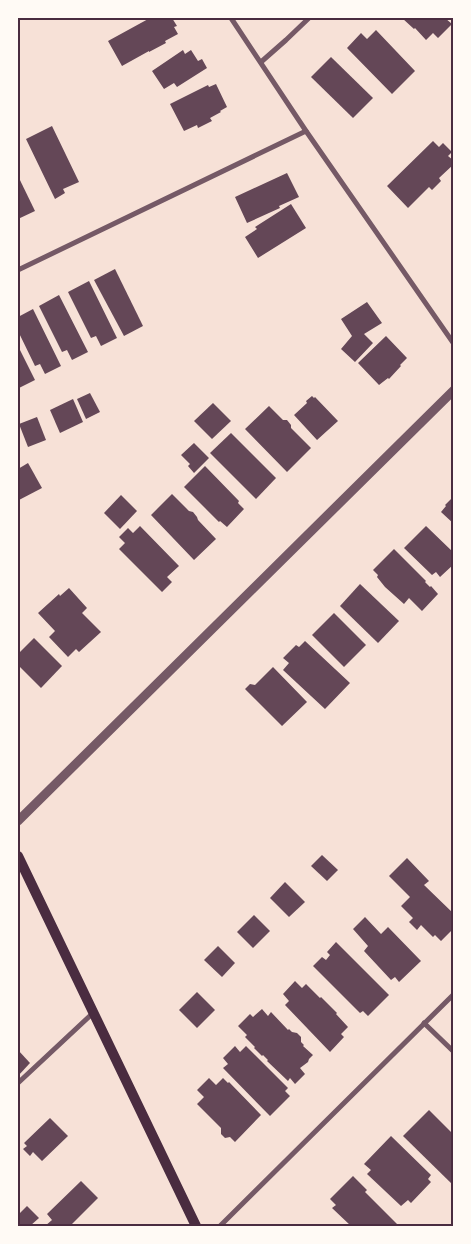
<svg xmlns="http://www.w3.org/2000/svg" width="471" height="1244" viewBox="0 0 471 1244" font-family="Poppins,sans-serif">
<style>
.building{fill:#644757}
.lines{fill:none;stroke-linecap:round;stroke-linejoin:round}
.minor{stroke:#755966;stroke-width:5}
.tertiary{stroke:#755966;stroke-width:9}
.secondary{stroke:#4a2c40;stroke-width:10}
.neatline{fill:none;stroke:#4a2c40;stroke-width:2}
</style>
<rect width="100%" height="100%" fill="#f7e1d7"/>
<g class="building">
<polygon points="150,18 172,18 177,26 174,27 178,34 165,41 166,43 149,52 149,51 122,66 108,41"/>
<polygon points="402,18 445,18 452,24 438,38 433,33 426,40 415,28 414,29"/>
<polygon points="376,30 415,71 392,94 347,48 361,33 367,39"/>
<polygon points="183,50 185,54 191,50 198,61 202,59 207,68 177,87 174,83 164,89 152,71"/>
<polygon points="331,57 373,98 353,118 311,77"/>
<polygon points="216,84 227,107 220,111 221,112 210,118 212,121 198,128 197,125 184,131 170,104 208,85 209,87"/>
<polygon points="52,126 79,182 63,189 65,193 55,199 26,139"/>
<polygon points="433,141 439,147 443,143 452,152 448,156 454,161 454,164 439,178 441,181 432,190 429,187 408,208 387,186"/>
<polygon points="287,173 299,197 279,206 280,208 247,223 235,197"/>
<polygon points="18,176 35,211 18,219"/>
<polygon points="291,204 306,228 258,258 245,237 257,229 255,227"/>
<polygon points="115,269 143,326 124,336 94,280"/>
<polygon points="89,281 117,338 101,346 96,336 91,338 68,292"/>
<polygon points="59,295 88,352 72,360 67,350 62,352 39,306"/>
<polygon points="367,302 382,323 364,334 373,343 355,362 341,349 352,336 341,319"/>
<polygon points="33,309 61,366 45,374 40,364 35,366 18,331 18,317"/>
<polygon points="386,336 407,358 400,365 401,366 389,379 388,378 379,385 358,363"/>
<polygon points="18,346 35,380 19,388 18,386"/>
<polygon points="90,393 100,412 86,419 77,399"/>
<polygon points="312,396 314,398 315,397 338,421 317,440 294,415 307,403 306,401"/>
<polygon points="73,399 83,422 60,433 50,410"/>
<polygon points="213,403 231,421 212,439 194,421"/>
<polygon points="269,406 283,420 287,420 291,425 291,428 311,448 287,472 245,429"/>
<polygon points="37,417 46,440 28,447 19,424"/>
<polygon points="231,433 276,478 256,499 210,453"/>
<polygon points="194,443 209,458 194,473 188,466 190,464 181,455"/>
<polygon points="28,463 42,488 19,500 18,497 18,469"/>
<polygon points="205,466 239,501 238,503 244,509 227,527 220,521 219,522 184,487"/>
<polygon points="172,494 189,511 193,512 197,517 198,520 216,539 194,560 151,515"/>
<polygon points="121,495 137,511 120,529 104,513"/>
<polygon points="454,496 454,524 441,512 446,506 445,505"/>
<polygon points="140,526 179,566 167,577 172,582 162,592 119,549 125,543 119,537 128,528 133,533"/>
<polygon points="426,526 454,553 454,564 440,577 436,572 432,575 404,548"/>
<polygon points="394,549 426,581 425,582 430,587 431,586 438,594 422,611 409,598 404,604 385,587 377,577 378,575 373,570"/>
<polygon points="360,584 399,621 378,643 340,606"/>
<polygon points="69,588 87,608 82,613 101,632 79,652 76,649 68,657 49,637 55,631 38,613 59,594 60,596"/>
<polygon points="334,613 366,645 344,667 312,635"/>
<polygon points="34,638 62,666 41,688 18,665 18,654"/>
<polygon points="305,641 350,683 325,709 283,670 289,663 283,658 296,645 299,647"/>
<polygon points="273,667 307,702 282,726 245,689 250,684 255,685"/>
<polygon points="322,855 338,870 327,881 311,866"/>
<polygon points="407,858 429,881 424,885 454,914 454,928 441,941 435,935 433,937 421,925 417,930 409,922 413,918 401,906 410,897 389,876"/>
<polygon points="285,882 305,902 289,917 270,898"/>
<polygon points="254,915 270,931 253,948 237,932"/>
<polygon points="365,917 381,934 388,927 421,961 399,982 395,977 391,980 364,951 368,946 353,929"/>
<polygon points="336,942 389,995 368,1016 363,1011 360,1013 313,966 322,957 326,960 330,955 327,952"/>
<polygon points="218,946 235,963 222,977 204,960"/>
<polygon points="295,981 302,988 306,984 320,998 321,997 337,1013 336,1014 348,1027 341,1034 344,1037 330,1052 285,1005 289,1001 283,994"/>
<polygon points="197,992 215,1010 197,1028 179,1010"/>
<polygon points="262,1009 268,1016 271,1012 288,1030 289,1029 292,1032 297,1033 301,1037 301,1042 304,1045 303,1046 313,1055 309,1059 308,1062 300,1068 305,1074 295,1084 290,1078 288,1081 267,1061 268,1060 263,1055 262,1056 254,1048 255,1047 245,1037 247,1035 238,1026 250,1014 253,1017"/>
<polygon points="235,1046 240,1052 246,1046 288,1088 285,1091 290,1096 270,1116 223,1068 228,1064 223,1058"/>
<polygon points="18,1050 30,1063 18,1076"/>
<polygon points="209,1078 216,1085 223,1078 228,1083 229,1082 261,1115 235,1142 230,1137 225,1138 221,1134 221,1128 197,1104 204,1097 197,1090"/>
<polygon points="429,1110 454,1135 454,1186 403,1136"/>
<polygon points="50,1118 68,1136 42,1161 33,1152 30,1156 23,1149 27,1146 24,1143"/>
<polygon points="391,1136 431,1175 428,1179 431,1182 411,1203 408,1200 401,1206 367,1174 371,1170 364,1164"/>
<polygon points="353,1176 367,1190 365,1192 399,1226 351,1226 332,1208 336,1205 330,1199"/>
<polygon points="81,1181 98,1198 70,1226 58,1226 56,1224 53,1226 45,1226 52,1220 47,1214"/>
<polygon points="27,1206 39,1218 30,1226 18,1226 18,1215"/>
</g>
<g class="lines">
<g class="minor">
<polyline points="231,18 306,131 454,344"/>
<polyline points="261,62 286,40 309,18"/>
<polyline points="18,270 306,131"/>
<polyline points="424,1023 454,1052"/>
<polyline points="18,1083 93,1013"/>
<polyline points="220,1226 454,994"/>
</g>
<polyline class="tertiary" points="18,821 454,390"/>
<polyline class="secondary" points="18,856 196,1226"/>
</g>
<rect width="471" height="1244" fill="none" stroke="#fffaf5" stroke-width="38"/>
<rect x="19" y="19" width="433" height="1206" class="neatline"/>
</svg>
